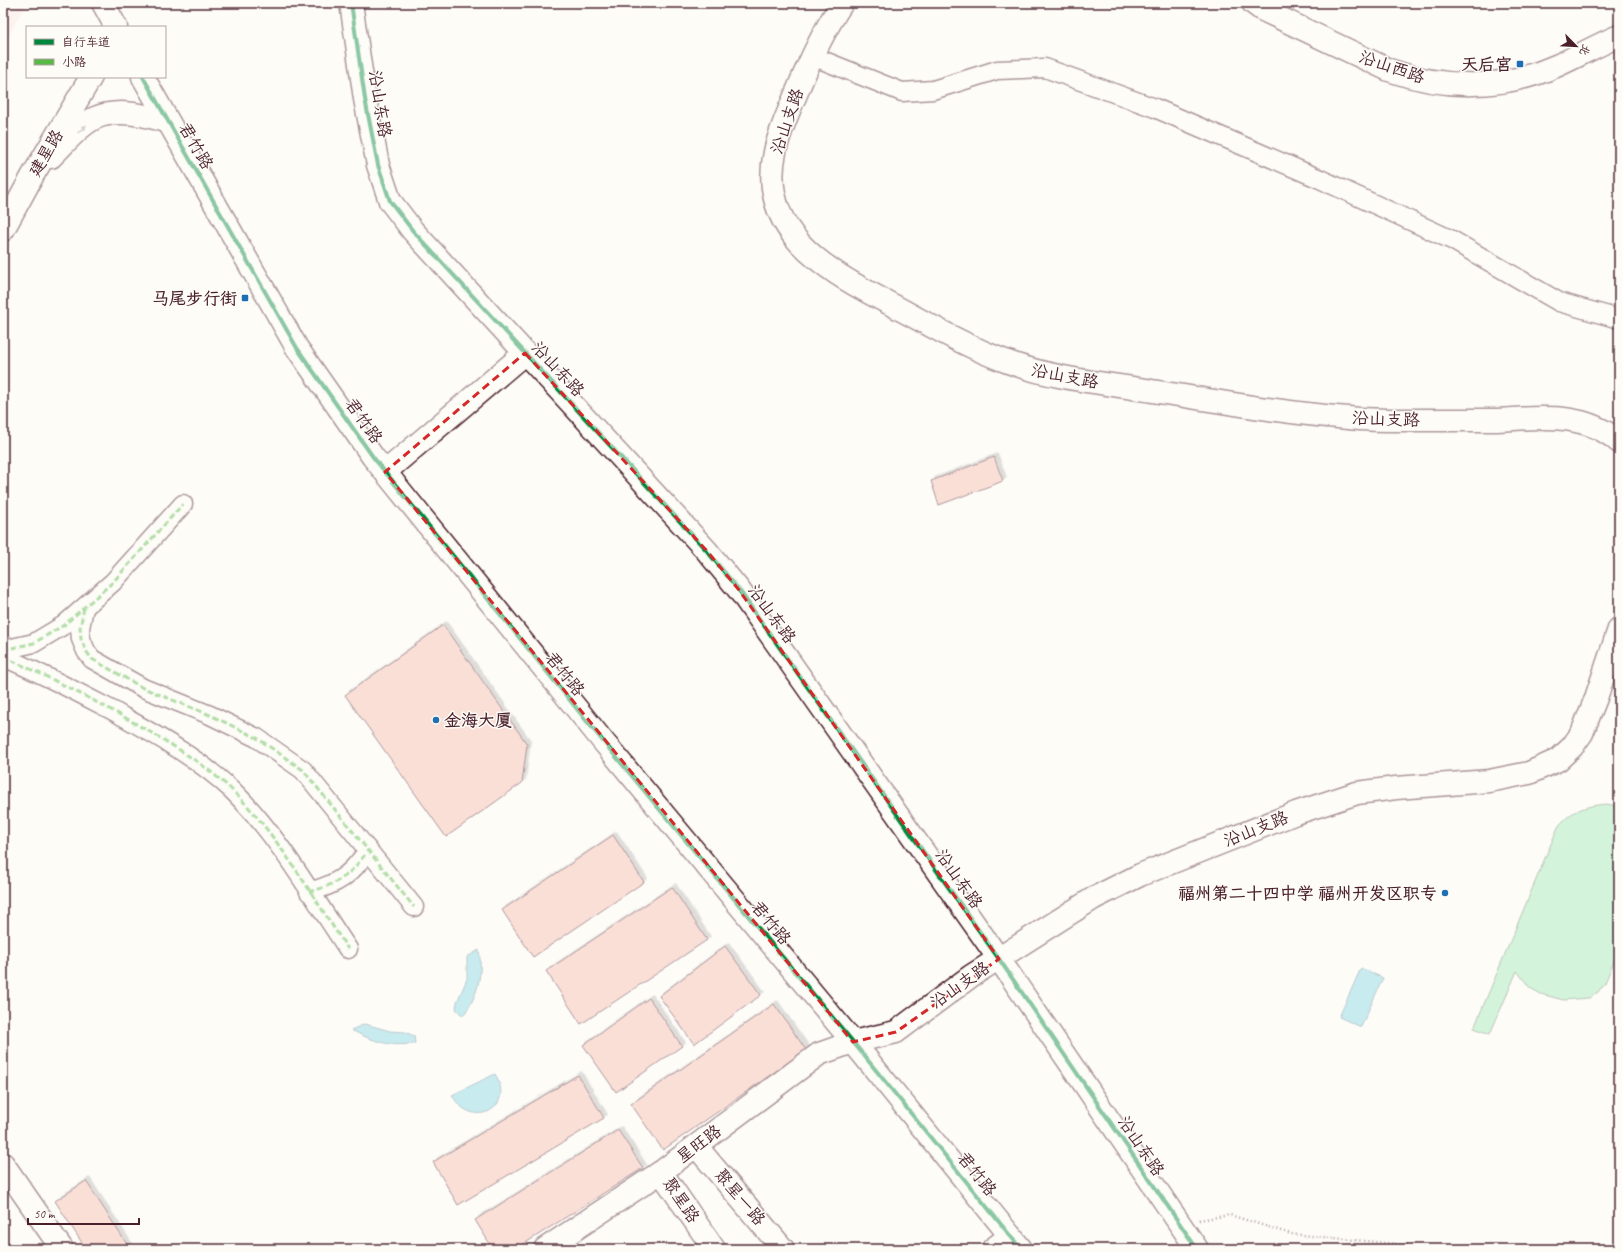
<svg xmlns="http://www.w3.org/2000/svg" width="1622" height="1252" viewBox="0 0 1622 1252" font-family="Caveat,'LXGW WenKai TC',sans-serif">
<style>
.built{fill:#fbe9e2}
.green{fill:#9fe8b6;stroke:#748470}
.water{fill:#88d7e4;stroke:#6f8d9a}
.building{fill:#f7bdb0;stroke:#4a1f2b;filter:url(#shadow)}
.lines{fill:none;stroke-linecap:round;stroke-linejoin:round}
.street-casing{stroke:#4a1f2b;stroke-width:21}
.secondary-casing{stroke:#4a1f2b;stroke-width:25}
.path{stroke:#4a1f2b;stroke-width:2.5;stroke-dasharray:1 3;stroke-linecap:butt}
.street{stroke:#fdfcf7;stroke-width:18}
.secondary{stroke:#fdfcf7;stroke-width:22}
.rail{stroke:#4a1f2b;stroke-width:3}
.quiet{stroke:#58b947;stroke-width:3;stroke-dasharray:6 3;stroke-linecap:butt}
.cycleway-casing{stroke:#fdfcf7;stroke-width:6}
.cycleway{stroke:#00873e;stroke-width:4}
.oneway{fill:#ac999b}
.marked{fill:none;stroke:#d62828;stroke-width:3;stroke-dasharray:8 5;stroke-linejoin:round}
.poi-dot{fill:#1f6fb2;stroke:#fdfcf7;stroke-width:1.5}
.labels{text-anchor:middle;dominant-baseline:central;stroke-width:3;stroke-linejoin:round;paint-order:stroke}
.poi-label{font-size:17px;font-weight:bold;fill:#4a1f2b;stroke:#fdfcf7;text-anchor:end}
.street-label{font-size:17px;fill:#4a1f2b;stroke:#fdfcf7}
</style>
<defs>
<filter id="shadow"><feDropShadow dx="3.5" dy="-3.5" stdDeviation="0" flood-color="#0004"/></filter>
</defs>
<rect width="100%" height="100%" fill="#fdfcf7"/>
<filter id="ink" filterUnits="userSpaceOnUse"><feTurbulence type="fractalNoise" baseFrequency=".025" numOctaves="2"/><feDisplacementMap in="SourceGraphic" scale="8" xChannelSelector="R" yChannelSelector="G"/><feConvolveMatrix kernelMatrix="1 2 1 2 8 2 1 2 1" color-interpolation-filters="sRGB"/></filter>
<g filter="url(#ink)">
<polygon class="built" points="3,3 28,3 19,16 3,46"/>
<path class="green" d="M1606 804 1619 806V949L1605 983 1598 992 1589 998 1563 1000 1541 994 1530 988 1517 971 1490 1034 1474 1028 1558 827C1571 810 1585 806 1606 804Z"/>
<g class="water">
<path d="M479 950C483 974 478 996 463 1016L456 1009 457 1002 467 979V957Z"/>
<polygon points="1361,968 1383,978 1361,1027 1339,1017"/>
<path d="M365 1024 390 1031 405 1032 414 1036 415 1043C391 1048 373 1041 351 1030Z"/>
<path d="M495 1074C517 1109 471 1131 452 1095Z"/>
</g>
<g class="building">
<polygon points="994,457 1003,481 939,505 931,481"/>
<polygon points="443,625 527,744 522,783 446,837 345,695"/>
<polygon points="613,835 644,882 533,957 502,910"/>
<polygon points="672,887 707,940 581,1024 546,971"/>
<polygon points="725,946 761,995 694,1044 659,996"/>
<polygon points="649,998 682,1046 616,1092 583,1045"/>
<polygon points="774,1004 806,1050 663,1150 631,1104"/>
<polygon points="578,1075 604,1118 458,1205 433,1162"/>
<polygon points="618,1130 643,1168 516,1249 493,1249 475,1220"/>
<polygon points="86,1181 130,1249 86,1249 55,1201"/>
</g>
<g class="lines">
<defs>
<g id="street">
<polyline points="812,56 902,92 933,90 997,70 1045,68 1155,108 1320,179 1452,240 1559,302 1619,319"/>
<polyline points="84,608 80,628 81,639 86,651 92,659 143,688 210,715 257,738 303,770 414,907"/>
<polyline points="3,650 34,643 64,625 113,582 183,504"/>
<path d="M3 657C42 673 79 693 117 713 157 736 198 758 232 790 278 835 312 896 348 949"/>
<path d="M309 892C338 884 351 875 368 850"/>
</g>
<g id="secondary">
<polyline points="103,3 116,27"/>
<polyline points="351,3 365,99 378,165 390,201 413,231 707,551 739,590 999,959 1197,1249"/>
<path d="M842 3C823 32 809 62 796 94 788 113 779 132 775 152 758 230 823 268 881 299 923 321 964 346 1008 362 1054 379 1103 383 1152 391 1217 401 1282 413 1348 418 1378 421 1408 420 1438 420 1457 420 1476 420 1495 420 1538 418 1584 411 1619 442"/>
<path d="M1253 3 1261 9 1389 70C1443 89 1502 90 1556 66 1577 57 1597 45 1619 36"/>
<polyline points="143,77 297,348 373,457 602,740 853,1042 1021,1249"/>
<path d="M51 157C64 145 78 126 95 118 117 108 146 115 168 122"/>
<polyline points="3,230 33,175 91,77"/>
<polyline points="385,472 525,353"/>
<polyline points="696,1146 783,1249"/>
<polyline points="3,1164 62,1249"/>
<polyline points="661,1172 714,1249"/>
<polyline points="545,1249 661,1172 819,1054 853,1042 896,1032 971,976 1094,898 1140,875 1296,813 1357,793 1396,788 1489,781 1529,773 1558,760 1572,747 1582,733 1596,698 1619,629"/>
<polyline points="993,1249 1010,1236"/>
</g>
</defs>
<use href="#street" class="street-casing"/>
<use href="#secondary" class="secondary-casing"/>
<polyline class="path" points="1199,1220 1230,1215 1291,1234 1408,1245"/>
<use href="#street" class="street"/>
<use href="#secondary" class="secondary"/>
<polyline class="rail" points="3,13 9,3"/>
<g class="quiet">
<polyline points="84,608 80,628 81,639 86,651 92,659 143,688 210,715 257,738 303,770 414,907"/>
<polyline points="3,650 34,643 64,625 113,582 183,504"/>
<path d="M3 657C42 673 79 693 117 713 157 736 198 758 232 790 278 835 312 896 348 949"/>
<path d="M309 892C338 884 351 875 368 850"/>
</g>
<defs>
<g id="cycleway">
<polyline points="351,3 365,99 378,165 390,201 413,231 707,551 739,590 999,959 1197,1249"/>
<polyline points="143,77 297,348 373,457 602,740 853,1042 1021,1249"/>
</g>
</defs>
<use href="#cycleway" class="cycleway-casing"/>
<use href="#cycleway" class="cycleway"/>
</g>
<defs><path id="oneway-solid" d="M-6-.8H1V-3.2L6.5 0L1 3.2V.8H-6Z"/></defs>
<use class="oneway" href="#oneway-solid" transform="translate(82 129) rotate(-42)"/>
</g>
<path d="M0 0H1622V1252H0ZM525 353 707 551 739 590 999 959 896 1032 853 1042 385 472Z" fill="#fdfcf7" fill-opacity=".55" fill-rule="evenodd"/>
<path class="marked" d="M525 353 707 551 739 590 999 959 896 1032 853 1042 385 472Z"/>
<g class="poi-dot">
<rect x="1516" y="60" width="8" height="8" rx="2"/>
<rect x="241" y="294" width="8" height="8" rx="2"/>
<circle cx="436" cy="720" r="4"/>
<circle cx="1445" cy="893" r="4"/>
</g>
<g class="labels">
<g class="poi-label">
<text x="1512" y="64">天后宫</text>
<text x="237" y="298">马尾步行街</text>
<text x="444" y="720" text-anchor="start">金海大厦</text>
<text x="1437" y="893">福州第二十四中学 福州开发区职专</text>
</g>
<g class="street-label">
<text transform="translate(1392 67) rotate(19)">沿山西路</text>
<text transform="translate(380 104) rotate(81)">沿山东路</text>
<text transform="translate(787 121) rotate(-71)">沿山支路</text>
<text transform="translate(196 146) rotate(60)">君竹路</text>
<text transform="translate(46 153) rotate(-60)">建星路</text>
<text transform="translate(558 369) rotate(47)">沿山东路</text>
<text transform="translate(1065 376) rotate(11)">沿山支路</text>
<text transform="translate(1386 419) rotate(2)">沿山支路</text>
<text transform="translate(364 421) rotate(55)">君竹路</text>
<text transform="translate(772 614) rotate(54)">沿山东路</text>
<text transform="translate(565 674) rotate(51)">君竹路</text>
<text transform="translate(1256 829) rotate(-22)">沿山支路</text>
<text transform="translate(959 879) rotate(55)">沿山东路</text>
<text transform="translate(771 923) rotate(50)">君竹路</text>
<text transform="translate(960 985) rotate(-35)">沿山支路</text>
<text transform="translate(699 1144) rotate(-37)">星旺路</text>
<text transform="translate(1141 1146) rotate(56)">沿山东路</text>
<text transform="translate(977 1174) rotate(51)">君竹路</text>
<text transform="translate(740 1197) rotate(50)">聚星一路</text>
<text transform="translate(681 1200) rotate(56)">聚星路</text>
</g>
</g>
<rect width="1622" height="1252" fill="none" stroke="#fdfcf7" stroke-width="16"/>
<rect x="8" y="8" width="1606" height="1236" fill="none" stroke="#4a1f2b" stroke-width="1.5" filter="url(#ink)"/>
<rect x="26" y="26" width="140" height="52" fill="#fdfcf7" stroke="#b5a4a5"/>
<rect x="34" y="39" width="20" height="6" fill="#00873e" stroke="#b5a4a5"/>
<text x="62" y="46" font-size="12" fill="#4a1f2b">自行车道</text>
<rect x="34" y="59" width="20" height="6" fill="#58b947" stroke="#b5a4a5"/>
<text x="62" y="66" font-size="12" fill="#4a1f2b">小路</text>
<g transform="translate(1576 46) rotate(114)" stroke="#fdfcf7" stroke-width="3" paint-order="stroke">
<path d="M0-3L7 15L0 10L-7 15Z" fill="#4a1f2b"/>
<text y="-6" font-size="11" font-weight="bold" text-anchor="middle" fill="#4a1f2b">北</text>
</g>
<path d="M28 1218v6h111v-6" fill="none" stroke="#4a1f2b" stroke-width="2"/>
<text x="34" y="1218" font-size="12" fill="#4a1f2b" stroke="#fdfcf7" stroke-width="3" paint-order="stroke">50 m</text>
</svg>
